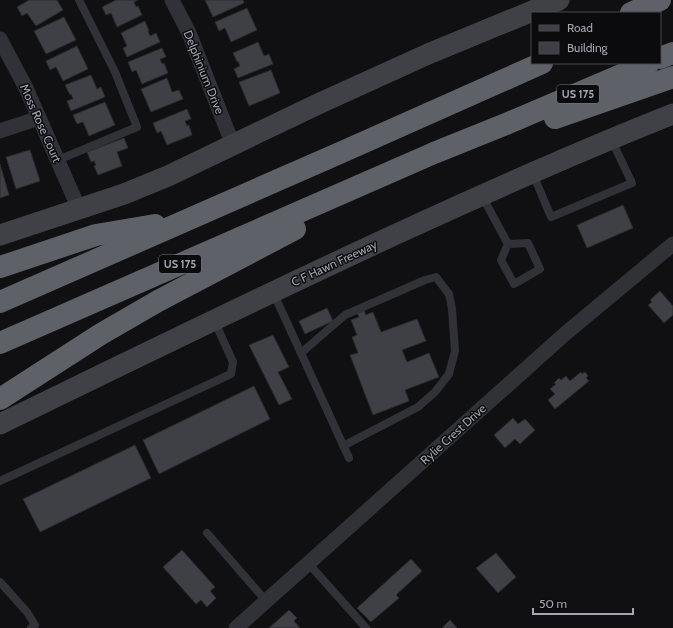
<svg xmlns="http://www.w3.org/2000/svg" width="673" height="628" viewBox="0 0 673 628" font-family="Cabin,sans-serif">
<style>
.building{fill:#3f4045;stroke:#2a2a2e}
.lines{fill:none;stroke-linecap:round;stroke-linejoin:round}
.lane{stroke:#313237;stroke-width:8}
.street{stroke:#313237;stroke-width:15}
.secondary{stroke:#404147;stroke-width:21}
.highway{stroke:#5e6167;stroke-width:22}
.labels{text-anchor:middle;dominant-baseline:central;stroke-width:3;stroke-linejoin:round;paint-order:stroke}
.shield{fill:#0b0b0d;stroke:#757880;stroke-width:1}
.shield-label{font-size:11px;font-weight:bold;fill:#a2a7b2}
.street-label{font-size:12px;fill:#a2a7b2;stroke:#0b0b0d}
</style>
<rect width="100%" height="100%" fill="#101012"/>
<g class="building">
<polygon points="29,0 57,0 63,10 36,26 27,13 22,16 17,7"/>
<polygon points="116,0 138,0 134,2 136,7 138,6 142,15 117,27 111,13 106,15 102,7"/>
<polygon points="205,0 243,0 244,3 213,17"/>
<polygon points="247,8 257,30 231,42 225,28 219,31 215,22"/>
<polygon points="64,17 76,40 46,54 34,31"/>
<polygon points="145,21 149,31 148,31 150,36 156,33 160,42 127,57 123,48 127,46 121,33"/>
<polygon points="258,42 264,56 269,54 273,64 238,78 234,69 240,66 238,61 237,62 233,53"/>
<polygon points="77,46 88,69 63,81 56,67 50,70 46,61"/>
<polygon points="162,48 166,57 160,59 162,64 164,63 168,73 142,84 136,70 132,72 128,62"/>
<polygon points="271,70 280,93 249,106 239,82"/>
<polygon points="91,75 97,89 101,87 105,97 71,111 67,101 73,99 71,94 70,95 65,85"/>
<polygon points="167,78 172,92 179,90 183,99 151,112 141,89"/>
<polygon points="105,102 115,125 89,136 83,122 77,124 73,115"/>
<polygon points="187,109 191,119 185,121 187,126 189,125 192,135 167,145 161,131 157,133 153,123"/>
<polygon points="124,138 128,148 117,152 122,166 98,175 94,166 96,165 94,161 91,162 87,152"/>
<polygon points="30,150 40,181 16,189 6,157"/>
<polygon points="0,164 9,195 0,198"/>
<polygon points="623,205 633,228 587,248 577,225"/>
<polygon points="660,291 673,306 673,315 664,323 648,305 652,302 650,300"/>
<polygon points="327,308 333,321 305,334 299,321"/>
<polygon points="364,310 366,315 373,312 381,332 417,319 426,341 402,350 407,362 429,353 439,377 405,390 409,401 373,415 350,355 358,353 352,337 357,335 351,320 359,317 357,313"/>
<polygon points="273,335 289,367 278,372 292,399 279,405 249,345"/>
<polygon points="581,372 582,374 585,372 588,376 586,378 589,381 555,409 548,400 555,394 550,389 556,384 554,383 559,378 561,380 566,376 570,381"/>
<polygon points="254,386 270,419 159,474 143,440"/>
<polygon points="513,418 518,424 525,419 535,430 520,444 515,439 505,448 494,435"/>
<polygon points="135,445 151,478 40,532 23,499"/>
<polygon points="182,550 215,587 210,591 216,598 207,607 201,600 196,604 163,567"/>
<polygon points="496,553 516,577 498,593 476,568"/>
<polygon points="411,559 422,571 396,595 399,598 371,622 357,608"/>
<polygon points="289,610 297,618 294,621 300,628 269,628"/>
<polygon points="450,620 457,628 442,628"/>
</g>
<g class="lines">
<g class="lane">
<polyline points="58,160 137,127 115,72 79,0"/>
<polyline points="533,174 551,217 632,183 611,139"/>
<polyline points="482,196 508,244 501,260 514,284 540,269 528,243 508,244"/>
<polyline points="273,292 349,458"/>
<polyline points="301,353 345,315 425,280 436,277 449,294 452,309 455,351 449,374 435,392 418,407 343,446"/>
<polyline points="0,481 231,374 233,362 214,320"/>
<polyline points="207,533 266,601"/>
<polyline points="308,563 366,628"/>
<polyline points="0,582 27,612 35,625 31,628"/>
</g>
<g class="street">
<polyline points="172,0 189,33 233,145"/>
<polyline points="0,39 26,88 79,209"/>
<polyline points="0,131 39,118"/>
<polyline points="236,628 566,333 673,244"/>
</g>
<g class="secondary">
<polyline points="0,235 124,194 168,176 318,104 428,54 559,0"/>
<path d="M0 424C134 359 268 293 403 231 492 190 582 150 673 114"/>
</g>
<g class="highway">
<polyline points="631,13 660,0"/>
<polyline points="660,58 673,53"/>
<polyline points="555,118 673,77"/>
<polyline points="0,267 96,235 155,225"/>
<polyline points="0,302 342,152 542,63"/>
<polyline points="0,343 434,153 506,124 649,63"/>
<polyline points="0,399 101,334 158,301 295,229"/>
</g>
</g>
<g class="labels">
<g class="shield">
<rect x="557" y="85" width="42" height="18" rx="3"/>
<rect x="159" y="255" width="42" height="18" rx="3"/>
</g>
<g class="shield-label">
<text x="578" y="94">US 175</text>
<text x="180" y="264">US 175</text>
</g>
<g class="street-label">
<text transform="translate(204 72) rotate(68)">Delphinium Drive</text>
<text transform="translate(41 123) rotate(66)">Moss Rose Court</text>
<text transform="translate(334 263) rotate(-25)">C F Hawn Freeway</text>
<text transform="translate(453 434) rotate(-42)">Rylie Crest Drive</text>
</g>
</g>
<rect x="531" y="12" width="130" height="52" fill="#0b0b0d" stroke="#47494f"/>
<rect x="539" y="25" width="20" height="6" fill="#404147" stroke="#47494f"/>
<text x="567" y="32" font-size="12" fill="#a2a7b2">Road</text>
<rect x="539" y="42" width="20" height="12" fill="#3f4045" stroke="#47494f"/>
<text x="567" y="52" font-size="12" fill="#a2a7b2">Building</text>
<path d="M533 608v6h100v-6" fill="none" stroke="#a2a7b2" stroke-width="2"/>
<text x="539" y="608" font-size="12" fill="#a2a7b2" stroke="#0b0b0d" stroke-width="3" paint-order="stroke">50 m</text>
</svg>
